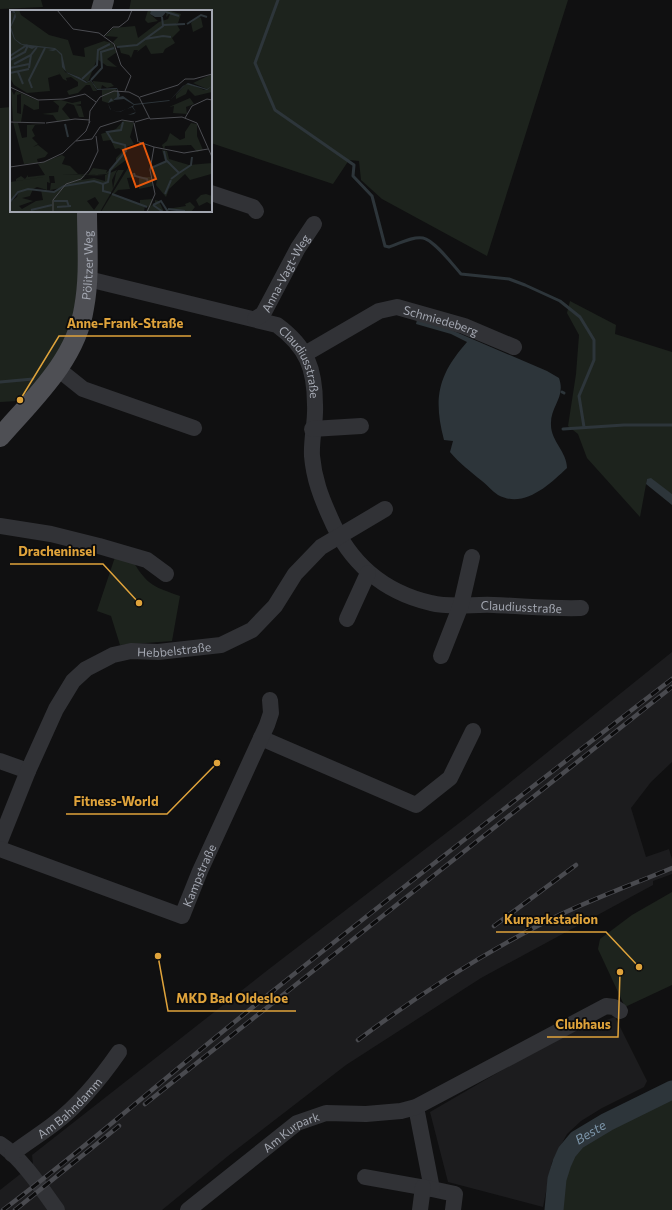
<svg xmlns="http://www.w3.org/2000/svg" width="672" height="1210" viewBox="0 0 672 1210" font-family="Commissioner,sans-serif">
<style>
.built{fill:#1c1c1e}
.green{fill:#1d231d}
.water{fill:#2d353a}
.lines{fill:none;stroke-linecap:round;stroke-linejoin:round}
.stream{stroke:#2d353a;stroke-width:3}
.river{stroke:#2d353a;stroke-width:19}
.minor{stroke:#313236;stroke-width:16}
.major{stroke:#4e4f54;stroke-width:20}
.rail-casing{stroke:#494a4f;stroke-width:4.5}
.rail{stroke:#0b0b0c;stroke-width:3;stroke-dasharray:9;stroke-linecap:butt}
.labels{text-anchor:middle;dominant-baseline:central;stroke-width:3.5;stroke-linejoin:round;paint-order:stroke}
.street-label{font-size:12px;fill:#a3a7b1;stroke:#0b0b0c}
.water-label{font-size:13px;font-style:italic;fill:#7c95a9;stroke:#0b0b0c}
.inset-river{fill:none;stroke:#2d353a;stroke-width:2}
.inset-road{fill:none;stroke:#4b4c51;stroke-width:1}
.view{fill:#e8590c;fill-opacity:0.15;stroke:#e8590c;stroke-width:2}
.inset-edge{fill:none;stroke:#a3a7b1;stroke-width:2}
.leader{fill:none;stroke:#dfa33b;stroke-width:1.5}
.callout-dot{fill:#dfa33b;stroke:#0b0b0c;stroke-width:1.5}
.callout-label{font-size:13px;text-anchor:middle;font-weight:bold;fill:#dfa33b;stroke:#0b0b0c;stroke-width:3.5;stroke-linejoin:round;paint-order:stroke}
</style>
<rect width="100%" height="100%" fill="#101011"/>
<g class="built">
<polygon points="672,652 672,762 651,782 631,808 646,857 669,849 672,859 672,874 653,881 653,885 481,978 346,1065 228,1156 162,1210 0,1210 0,1190 33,1164 32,1155 269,969 467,817"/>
<polygon points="615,1017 647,1081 644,1087 602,1108 581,1121 567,1134 552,1162 543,1207 448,1182 430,1112 561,1036"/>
</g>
<g class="green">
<polygon points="0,0 41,0 43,7 0,9"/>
<polygon points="131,0 568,0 487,256 382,199 361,180 359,161 349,160 333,184 211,143 211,11 129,11"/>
<polygon points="11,107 11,211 80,211 82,277 68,336 43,375 18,401 0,402 0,108"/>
<polygon points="570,301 616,325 615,334 672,352 672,494 647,479 640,517 587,458 578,434 568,426 576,374 579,335 567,313"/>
<path d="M115 557 134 563C148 586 155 587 180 596L172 641 120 645 111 616 97 611Z"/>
<polygon points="672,892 672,985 625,1007 598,949 600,939 632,915"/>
<polygon points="672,1090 672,1210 554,1210 557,1179 561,1163 567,1152 577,1140 607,1122"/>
</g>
<g class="water">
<path d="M417 320 449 329 547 371 559 378C566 398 550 406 551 425 551 441 567 452 567 468 549 485 524 509 498 495 492 491 487 485 482 481 470 471 460 464 450 452L453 441 444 440C433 398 438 375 467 342L451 334 416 324Z"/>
<polygon points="651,478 672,494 672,505 646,484 647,479"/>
</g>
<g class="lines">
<g class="stream">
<path d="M278 0 255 63 275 110 354 165 353 176 372 196 385 246 389 247C399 244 412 236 423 238 434 240 453 265 461 274L509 279 525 285 560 301 580 317 594 340V360L579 396 584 427"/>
<polyline points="0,382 33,379"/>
<polyline points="562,392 564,393"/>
<polyline points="563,429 624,425 672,425"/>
</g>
<path class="river" id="s1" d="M554 1210 557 1179 562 1163 567 1152 577 1140 607 1122 672 1090"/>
<g class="minor">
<polyline points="211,193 253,207 256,211"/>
<path id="s2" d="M88 279 277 325C307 347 315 369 315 405 316 422 311 439 312 456 314 479 321 497 330 517 349 562 383 592 431 603 450 608 474 604 494 605 523 606 552 609 581 608"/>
<path id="s3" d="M255 319 263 314 298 248 314 224"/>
<path id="s4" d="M305 354 379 311 397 307 464 326 514 347"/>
<polyline points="58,369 83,389 194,428"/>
<polyline points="312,429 361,426"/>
<polyline points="0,526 51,534 99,546 147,560 166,574"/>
<polyline points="347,619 368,573"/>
<polyline points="441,656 461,605 472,557"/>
<polyline points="261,738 416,805 450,778 473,731"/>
<polyline points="0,761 28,771"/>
<path id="s5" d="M0 841 28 771 56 709 73 681 86 669 113 655 131 651 158 652 221 645 252 630 275 606 295 574 321 547 385 509"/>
<path id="s6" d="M0 849 182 916 200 871 267 725 271 713 270 700"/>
<polyline points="416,1107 432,1189 455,1194 453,1210"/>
<path d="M0 1144C22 1158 42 1189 57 1210"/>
<path id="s7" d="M12 1154C26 1143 41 1134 55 1123 80 1104 101 1078 119 1052"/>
<polyline points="365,1177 432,1189"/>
<path id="s8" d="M188 1210 297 1123 326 1113 366 1114 401 1111 416 1107 606 1006 614 1007 620 1011"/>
<polyline points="420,1210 423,1187"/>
</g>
<g class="major">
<polyline points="101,11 104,0"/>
<path id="s9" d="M0 437C33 399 76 360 84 308 90 276 87 243 87 211"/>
</g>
<defs>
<g id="rail">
<polyline points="494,926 576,865"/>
<path d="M358 1040C418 995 482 954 549 920 589 900 631 885 672 868"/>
<polyline points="145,1104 672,687"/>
<path d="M3 1210C76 1155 145 1095 216 1037 366 915 519 797 672 679"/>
<polyline points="15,1210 119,1126"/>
</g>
</defs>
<use href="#rail" class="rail-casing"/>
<use href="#rail" class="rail"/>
</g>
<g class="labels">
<g class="street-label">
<text stroke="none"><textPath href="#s9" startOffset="199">Pölitzer Weg</textPath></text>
<text stroke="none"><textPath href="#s3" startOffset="56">Anna-Vagt-Weg</textPath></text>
<text stroke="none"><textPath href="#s4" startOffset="150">Schmiedeberg</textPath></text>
<text stroke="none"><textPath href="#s2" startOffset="240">Claudiusstraße</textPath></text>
<text stroke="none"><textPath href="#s2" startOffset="631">Claudiusstraße</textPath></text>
<text stroke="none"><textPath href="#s5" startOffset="286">Hebbelstraße</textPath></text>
<text stroke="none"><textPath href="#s6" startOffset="238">Kampstraße</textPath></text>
<text stroke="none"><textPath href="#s7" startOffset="74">Am Bahndamm</textPath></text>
<text stroke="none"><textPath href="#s8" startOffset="130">Am Kurpark</textPath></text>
</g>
<g class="water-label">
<text stroke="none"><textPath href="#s1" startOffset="91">Beste</textPath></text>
</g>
</g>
<g transform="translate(10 10)">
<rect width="202" height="202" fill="#101011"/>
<path d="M0 0H9L11 5 39 25 58 30 63 45 75 47 74 38 94 31 102 33 107 42 97 49 107 57 97 56 87 49 78 72 69 67 56 62 53 57 55 62 61 65 76 73 81 71 87 81H83L80 75H76L68 83 59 85 57 81 68 76V72L61 67 56 68 57 71 53 69 48 61 50 64 38 68 40 81 17 83 4 75 0 68V3H6ZM138 0H141L140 4 148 11 138 13 135 10ZM157 0 171 4 168 13H166L170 20 162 28 165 33 155 39 153 43 141 44 136 35 127 42 128 40H124L121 48 119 45 111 43 109 36 106 37 103 32 108 27 95 26 103 18 125 16 128 28 149 12 158 9 161 2 156 7ZM188 6 191 8 193 17 183 22 181 13ZM202 64V82L185 86 178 79 176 84 166 89V85L176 74H180L194 80 197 79 183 73ZM83 71 101 73 104 76 97 78 92 75 91 79H88L84 77ZM105 78 109 83 106 89 102 90 105 91 98 93 92 91V80ZM1 79 4 85 6 81 29 91V99L24 100 14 94 11 112 3 111ZM10 84H11V104L7 103V85ZM180 88 184 94 176 97 177 104 163 103 164 96 159 97ZM51 90 62 93 71 91V94L65 95 71 96 74 107H69L64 95 57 93 52 99 61 110 47 111 43 105 32 104 48 102 49 96 43 91ZM114 110 124 113 120 127 124 134 116 137 113 145 118 148 116 150 97 164 75 166 70 165H78L83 158 97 160 96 163 106 154V148L113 141 109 138 105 139 101 130 93 131 91 124 106 119ZM3 112 8 113 12 128 17 127V115L35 114 25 115 22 120 25 126 22 128 28 134 23 137 28 135 38 143 35 147 27 149 28 153 14 154ZM181 113 187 114V126L193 140 187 142 181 135 155 136 154 140 152 135 157 131 160 123 170 130 175 128V122ZM152 140 157 141 159 149 179 155 202 153 201 164 180 170 175 164 159 179 156 187 146 175 147 169 145 166 143 167 141 158 155 151ZM52 145 55 147 52 154 60 156 68 164H51L95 165 107 160 102 170 103 179 106 163 108 160H114L90 202H0V192L7 187 8 182 0 191V172L47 165 6 171V169L11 166 15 169 18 165V167L35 165 28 154ZM95 165V171L84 168 71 170 75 166ZM39 166H44L45 173H41L40 180 51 178 44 182 31 180 33 190 26 191 12 199 9 196 23 191 12 188 20 186 23 179 27 177 37 180V172L40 173ZM85 187 89 193 84 200 77 191ZM118 158 126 167 117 168 120 179 108 180 104 184 130 194V190L143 189 141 196 145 193V190L149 191 154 202H136L138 197 135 196 134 202H91ZM129 167H142L143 176 129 179ZM196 184 202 186V195L197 192 189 196 186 190 191 185ZM180 192 185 197 181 202 159 200 158 202 157 199 176 196 175 194Z" fill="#1d231d" fill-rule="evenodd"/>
<path d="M141 0H157V1L152 7H145L140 4ZM4 1 5 2 6 7 1 17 5 29 12 34 45 38 52 44 56 62 69 67 77 72 81 70 87 79 107 78 110 85 109 87 113 86 124 94 160 90 173 76 178 73 197 79 202 76 197 80 176 74 159 91 124 95 123 97 126 102 124 104 118 105 112 114 118 105 126 102 122 97 117 99 124 95 114 89 104 90 98 93 101 100 109 102 116 99 110 102 101 100 100 99 98 93 101 88 103 90 107 87V79L87 80 81 71 76 73 57 63 52 57 51 45 46 40 43 41V45V41L38 40 44 39 26 37 22 39 10 34 4 29 0 18 5 3 0 2Z" fill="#2d353a"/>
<path class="inset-river" d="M156 2 169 6M177 14 191 5 197 7M153 15 175 14M135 29 153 26 161 27M107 37 127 35 153 16 152 7M0 46 17 35M0 50 15 42 18 35M4 54 21 45M0 58 19 54M19 58 21 45 27 37M8 62 13 74M0 63 19 59M72 69 87 55 88 40 100 34M81 70 92 58 91 42 104 38M22 78 19 70 35 38M55 114 58 127M154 141 156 150 169 163 161 169M141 158 157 151M124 163 125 166 137 169 138 173M169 163 181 155 182 147M93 174V181L101 183M102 184 137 197M155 184 161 170M44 191H57L59 197M0 192 8 182 18 179 44 182 54 176 84 171 93 174 98 172 100 160 116 141 115 135 103 132 97 122 111 120 113 112M143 195 151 191 158 202M143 195 153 202M47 197 61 196M158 199 175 201M21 200 42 195"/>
<path class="inset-road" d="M47 0 63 19 89 23 104 34 111 55 121 66 115 81M94 26 103 17H109L118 10 122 0M0 77 28 90 54 89 75 84 86 92M130 87 168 75 175 69H184L202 64M175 108 182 96 197 89 202 90M0 112 35 113M125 112 139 108M36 113 65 109 80 110M79 113 80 101 90 87 104 81 119 82 129 87 140 109 172 107 187 113 202 147M124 113 128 132M66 131 82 129 90 117 112 110 124 112M129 132 144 137M0 157 34 152 53 143 76 121 80 111M43 202V190L56 174 71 169 79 160 88 141 86 126M137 202 145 184 140 160 144 137 174 143 198 139"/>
<path class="view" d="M133 133 146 169 126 177 113 140Z"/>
<rect width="202" height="202" class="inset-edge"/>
</g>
<path class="leader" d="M20 400L59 336H191M139 603L103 564H10M217 763L167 814H66M639 967L606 932H496M158 956L168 1011H296M620 972L618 1037H547"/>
<g class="callout-dot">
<circle cx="20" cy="400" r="4"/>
<circle cx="139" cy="603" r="4"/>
<circle cx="217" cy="763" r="4"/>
<circle cx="639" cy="967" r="4"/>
<circle cx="158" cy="956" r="4"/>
<circle cx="620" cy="972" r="4"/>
</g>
<g class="callout-label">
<text x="125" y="328">Anne-Frank-Straße</text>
<text x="57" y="556">Dracheninsel</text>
<text x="116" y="806">Fitness-World</text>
<text x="551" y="924">Kurparkstadion</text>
<text x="232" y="1003">MKD Bad Oldesloe</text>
<text x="583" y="1029">Clubhaus</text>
</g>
</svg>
